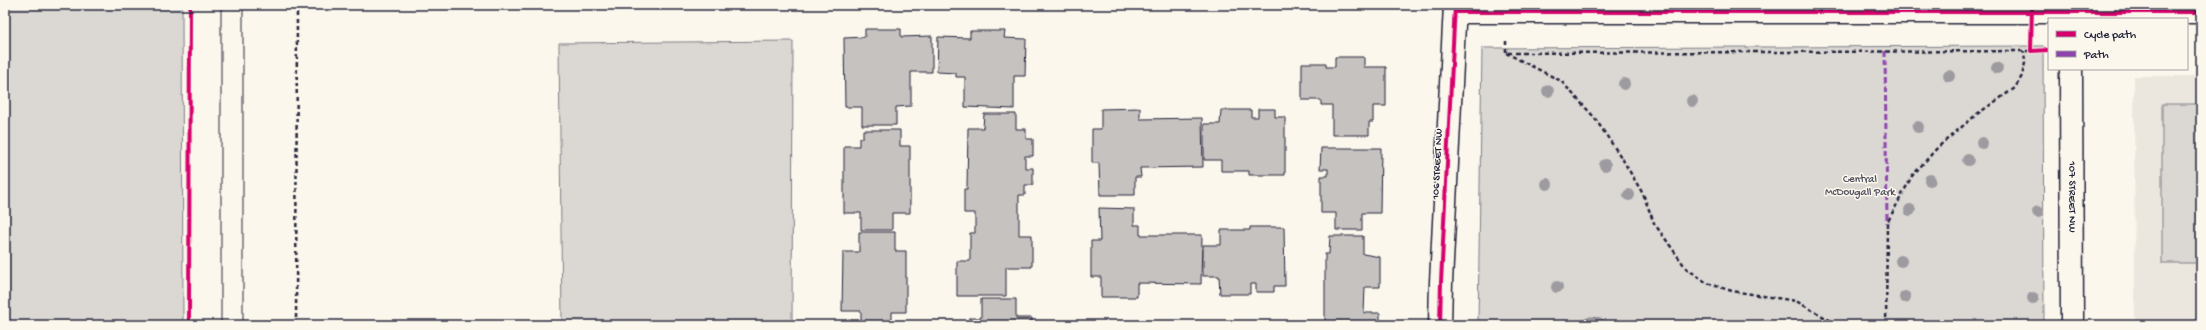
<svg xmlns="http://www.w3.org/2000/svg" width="2206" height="330" viewBox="0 0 2206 330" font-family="'Gochi Hand',sans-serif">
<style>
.built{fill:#ebe7df}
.green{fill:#dbd8d3;stroke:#7e7d87}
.water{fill:#b1aeb0;stroke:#787681}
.building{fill:#c6c2c0;stroke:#22223b}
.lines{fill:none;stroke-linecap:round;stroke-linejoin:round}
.minor-casing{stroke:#22223b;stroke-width:25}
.path{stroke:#22223b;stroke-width:2.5;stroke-dasharray:4 3;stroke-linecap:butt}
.minor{stroke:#fbf7ec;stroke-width:22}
.tram{stroke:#22223b;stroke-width:1}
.quiet{stroke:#8e44ad;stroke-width:3;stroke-dasharray:6 3;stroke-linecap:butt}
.cycleway-casing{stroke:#fbf7ec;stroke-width:6}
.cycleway{stroke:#d6006c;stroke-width:4}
.tree{fill:#9d9ba0}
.labels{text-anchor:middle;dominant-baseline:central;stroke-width:3;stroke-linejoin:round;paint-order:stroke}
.street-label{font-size:11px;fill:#22223b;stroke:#fbf7ec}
.park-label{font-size:11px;fill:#505061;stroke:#fbf7ec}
</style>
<rect width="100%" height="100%" fill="#fbf7ec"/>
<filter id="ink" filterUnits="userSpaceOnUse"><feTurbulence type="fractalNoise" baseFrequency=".025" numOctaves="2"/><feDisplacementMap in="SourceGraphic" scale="8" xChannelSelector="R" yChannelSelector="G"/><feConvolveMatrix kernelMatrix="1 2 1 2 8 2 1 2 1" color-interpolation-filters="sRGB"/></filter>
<g filter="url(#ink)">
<polygon class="built" points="2134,76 2201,76 2201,325 2135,325"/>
<g class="green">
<polygon points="5,5 182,5 183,325 5,325"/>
<polygon points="793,41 792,325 562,325 559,43"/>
<polygon points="2043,46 2044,325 1478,325 1482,48"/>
<rect x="2162" y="104" width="39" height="159"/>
</g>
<polygon class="water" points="1590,317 1600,318 1612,325 1573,325"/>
<g class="building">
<polygon points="865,29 901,29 901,37 932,36 932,72 911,72 911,106 896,107 896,125 862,125 862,107 845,107 844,38 865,37"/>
<polygon points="970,31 1005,31 1004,38 1026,39 1025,76 1014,76 1014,109 965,107 965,77 956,77 956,73 937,72 938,37 970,38"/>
<polygon points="1335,57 1364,57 1364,67 1386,67 1386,106 1373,106 1373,122 1369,122 1369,135 1332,135 1332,105 1321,105 1321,100 1302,100 1302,63 1326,63 1326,67 1335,67"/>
<polygon points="1140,108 1140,119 1202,118 1203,167 1140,168 1141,177 1135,177 1135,195 1100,195 1099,163 1092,163 1092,129 1101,129 1101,109"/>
<polygon points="1258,109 1275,109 1275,117 1285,117 1285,175 1249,175 1249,171 1221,171 1221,160 1204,160 1204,124 1220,124 1221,110 1251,110 1251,117 1258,117"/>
<polygon points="984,114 1016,114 1016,129 1026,129 1026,139 1033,139 1033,156 1025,156 1025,168 1033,168 1033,185 1025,185 1025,195 1019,195 1019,235 1032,235 1032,267 1006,267 1006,296 957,296 957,261 970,261 970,233 975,233 975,213 964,213 964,189 967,189 968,128 983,128"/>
<polygon points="863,130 900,130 900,146 910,146 910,213 892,213 892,230 861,230 861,213 844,213 844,146 859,146 859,138 863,138"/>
<polygon points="1321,148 1381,148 1380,213 1362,213 1362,230 1336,230 1336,213 1321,213 1321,176 1328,176 1328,169 1320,169"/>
<polygon points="1099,208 1134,209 1134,225 1140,225 1140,235 1202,235 1201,284 1137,283 1137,297 1101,297 1101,277 1091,277 1091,241 1100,241"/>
<polygon points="1250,227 1284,227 1285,286 1274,286 1274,292 1256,292 1256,284 1250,284 1250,294 1220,294 1219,276 1203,276 1203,245 1221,245 1221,230 1250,230"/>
<polygon points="859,232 895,232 895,251 906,251 906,312 892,312 892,325 861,325 861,311 842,311 843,252 859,252"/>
<polygon points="1330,236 1363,236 1363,254 1380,257 1380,287 1365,287 1364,313 1380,313 1380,325 1325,325 1325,254 1329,254"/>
<polygon points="981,299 1016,299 1016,318 1032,318 1032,325 969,325 969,318 981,318"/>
</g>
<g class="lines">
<defs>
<g id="minor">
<polyline points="1455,12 2201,12"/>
<path id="s1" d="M2071 69 2072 325"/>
<polyline points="1440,325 1441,282 1455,5"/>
</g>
</defs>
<use href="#minor" class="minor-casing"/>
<g class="path">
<polyline points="1506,41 1506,53 2031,51"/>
<polyline points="1506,53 1561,81 1594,117 1623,160 1643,194 1654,223 1686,268 1707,283 1732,291 1796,301 1838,325"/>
<polyline points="296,325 297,5"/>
<polyline points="1886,325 1887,223 1912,176 1938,147 1977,114 2015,88 2022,76 2025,63 2024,51"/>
</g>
<use href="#minor" class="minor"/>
<g class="tram">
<polyline points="221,325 221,5"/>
<polyline points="243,325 243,5"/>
</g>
<polyline class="quiet" points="1885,51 1887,223"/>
<defs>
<g id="cycleway">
<polyline points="2032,5 2031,51 2049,50"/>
<polyline points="1455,12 2201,12"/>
<polyline points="189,325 190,5"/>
<polyline points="1440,325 1441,282 1455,5"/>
</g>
</defs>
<use href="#cycleway" class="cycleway-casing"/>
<use href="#cycleway" class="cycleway"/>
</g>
<g class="tree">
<circle cx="1997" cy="68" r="6"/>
<circle cx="1949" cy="76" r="6"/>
<circle cx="1624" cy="84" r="6"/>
<circle cx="1548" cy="91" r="6"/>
<circle cx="1692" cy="101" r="6"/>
<circle cx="1918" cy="127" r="6"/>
<circle cx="1982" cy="143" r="6"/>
<circle cx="1968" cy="160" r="6"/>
<circle cx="1605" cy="165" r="6"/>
<circle cx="1930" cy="180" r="6"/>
<circle cx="1547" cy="184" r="6"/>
<circle cx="1629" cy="195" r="6"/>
<circle cx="1910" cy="210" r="6"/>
<circle cx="2038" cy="212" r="6"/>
<circle cx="1901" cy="261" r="6"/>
<circle cx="1557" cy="287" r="6"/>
<circle cx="1905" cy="297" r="6"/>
<circle cx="2033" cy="298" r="6"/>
</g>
</g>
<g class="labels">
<g class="street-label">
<text transform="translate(1438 164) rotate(-87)">106 STREET NW</text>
<text stroke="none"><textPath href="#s1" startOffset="128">107 STREET NW</textPath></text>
</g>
<g class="park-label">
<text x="1860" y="180">Central<tspan x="1860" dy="13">McDougall Park</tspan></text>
</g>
</g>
<rect width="2206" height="330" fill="none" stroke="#fbf7ec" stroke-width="20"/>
<rect x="10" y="10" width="2186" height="310" fill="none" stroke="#22223b" stroke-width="1.5" filter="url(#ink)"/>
<rect x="2048" y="18" width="140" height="52" fill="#fbf7ec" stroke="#a4a2a5"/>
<rect x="2056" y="31" width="20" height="6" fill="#d6006c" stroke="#a4a2a5"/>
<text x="2084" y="38" font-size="12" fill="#22223b">Cycle path</text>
<rect x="2056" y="51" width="20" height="6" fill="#8e44ad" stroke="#a4a2a5"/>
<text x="2084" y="58" font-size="12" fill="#22223b">Path</text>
</svg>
